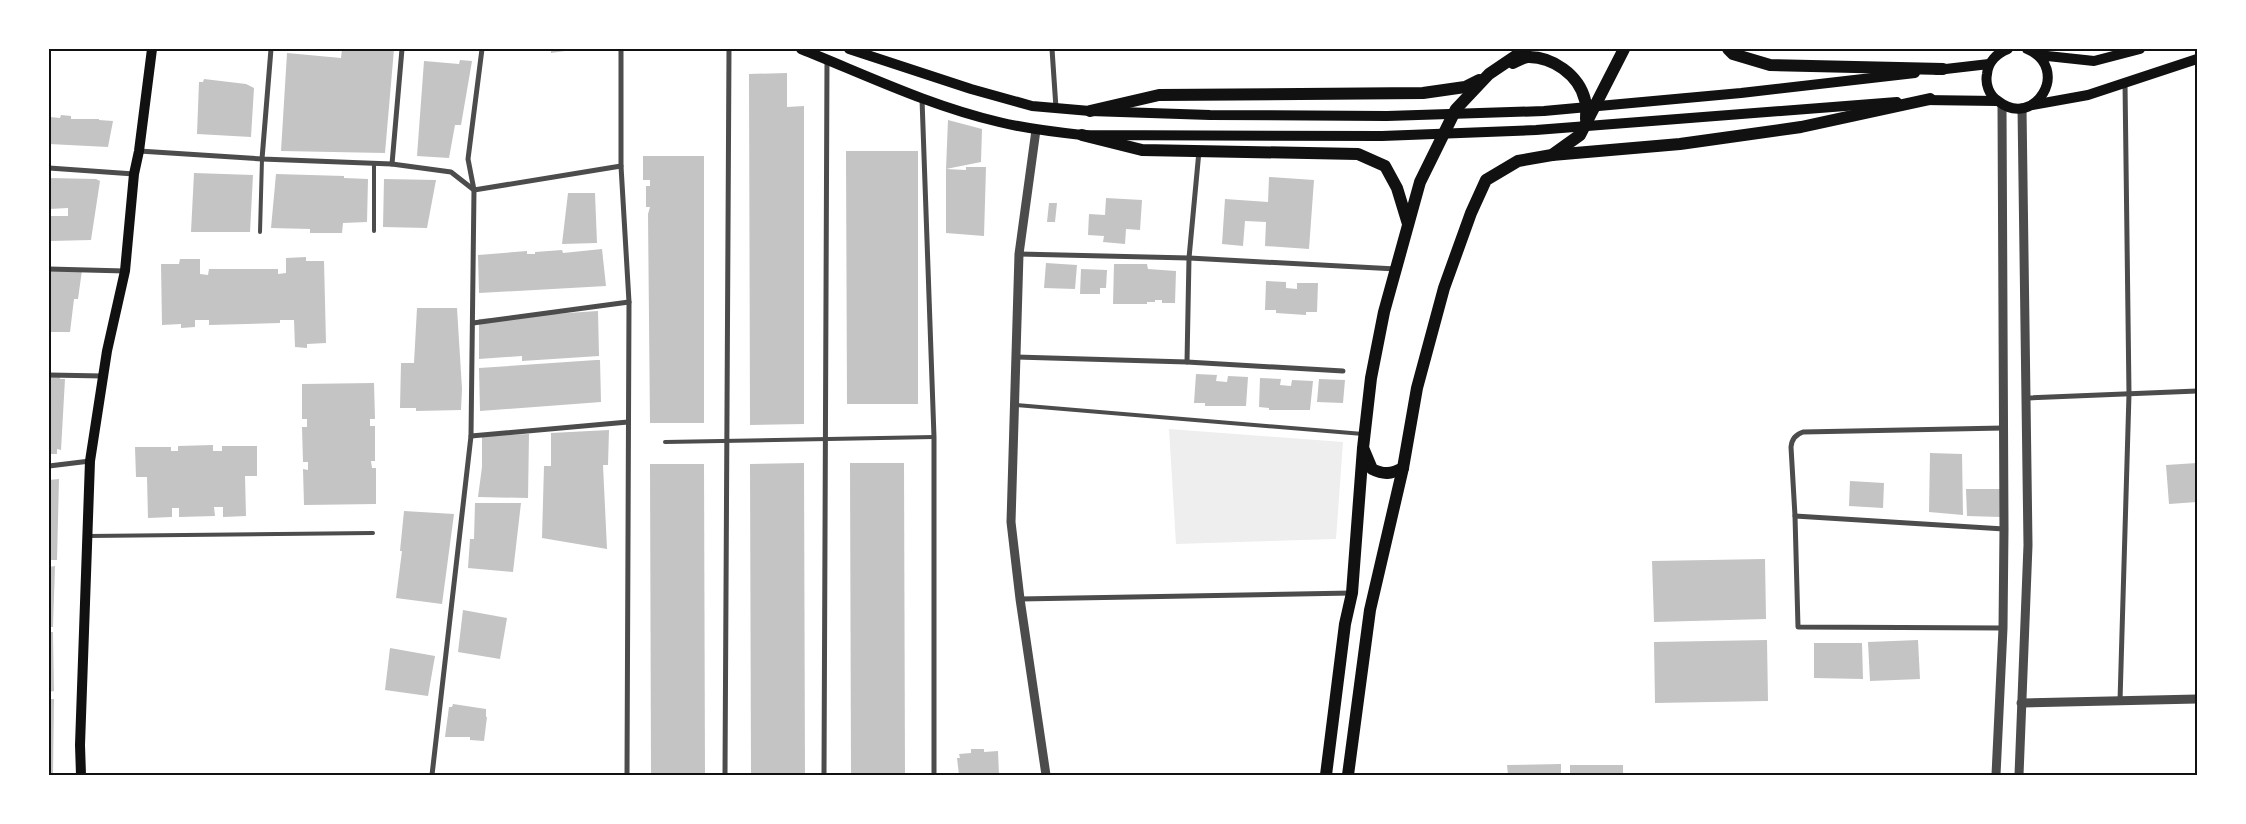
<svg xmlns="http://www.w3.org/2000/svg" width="2246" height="824" viewBox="0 0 2246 824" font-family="'IBM Plex Sans',sans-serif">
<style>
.green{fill:#eee}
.building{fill:#c4c4c4}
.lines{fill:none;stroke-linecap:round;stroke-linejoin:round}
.service{stroke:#4c4c4c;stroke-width:4}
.minor{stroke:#4c4c4c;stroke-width:5}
.tertiary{stroke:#4c4c4c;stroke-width:9}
.secondary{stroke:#111;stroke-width:10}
.primary{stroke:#111;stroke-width:12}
.neatline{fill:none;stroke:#111;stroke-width:2}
</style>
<rect width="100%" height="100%" fill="#fff"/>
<polygon class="green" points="1169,429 1343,442 1336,539 1176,544"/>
<g class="building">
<polygon points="342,49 394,49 385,153 281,151 287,53 341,58"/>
<polygon points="551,49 572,49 572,50 551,53"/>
<polygon points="460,60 472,61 461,125 455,125 449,158 417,156 424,61 459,64"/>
<polygon points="787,73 787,107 804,106 804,424 750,425 749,74"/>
<polygon points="204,79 246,84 254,88 251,137 197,134 199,82 203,82"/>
<polygon points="61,115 71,116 71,119 99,119 99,120 113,121 108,147 49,144 50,117 60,118"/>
<polygon points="948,120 982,129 981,162 946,169"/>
<polygon points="846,151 918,151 918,404 847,404"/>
<polygon points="643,156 704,156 704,423 650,423 648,214 650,207 646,207 646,186 650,186 650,180 643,180"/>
<polygon points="966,167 986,167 984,236 946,233 946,169 966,170"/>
<polygon points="194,173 253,175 250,232 191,232"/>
<polygon points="276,174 344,176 344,178 368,179 367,222 343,223 342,233 310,233 310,229 271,228"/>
<polygon points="1269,177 1314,180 1309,249 1265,246 1266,222 1245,221 1243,246 1222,244 1225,199 1268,202"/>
<polygon points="49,178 96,179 100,181 91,240 50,241 50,216 68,216 68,208 49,209"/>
<polygon points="384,179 436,180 427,228 383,227"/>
<polygon points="568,193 595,193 597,243 562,244"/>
<polygon points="1106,198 1142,200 1140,230 1126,229 1125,244 1103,242 1104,236 1088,235 1089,214 1105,215"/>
<polygon points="1049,203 1057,203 1055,222 1047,222"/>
<polygon points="602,249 606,286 479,293 478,255 527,251 527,254 535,254 535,252 562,250 563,253"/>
<polygon points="306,257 306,261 324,261 326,343 307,344 307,348 295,347 294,320 280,320 280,323 209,325 209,320 195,320 195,327 181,328 181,324 162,325 161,264 179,264 180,259 200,259 200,274 208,275 209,269 278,269 278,274 286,273 286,258"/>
<polygon points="1046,263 1077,265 1075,289 1044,288"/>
<polygon points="1114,264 1147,264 1148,269 1176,271 1175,303 1162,303 1162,300 1155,300 1155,302 1147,302 1147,304 1113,304"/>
<polygon points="49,269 82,270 78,299 74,299 70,332 49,332"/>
<polygon points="1081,269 1107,270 1106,288 1100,288 1100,294 1080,294"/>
<polygon points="1266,281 1286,282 1286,288 1297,289 1297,283 1318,283 1317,312 1306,312 1306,315 1276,313 1276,310 1265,310"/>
<polygon points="417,308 457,308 462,389 461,410 416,411 416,408 400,408 401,363 414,363"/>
<polygon points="598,311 599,356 522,361 522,356 479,359 479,319"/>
<polygon points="596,360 600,360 601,402 480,411 479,368"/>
<polygon points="49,374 61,374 60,379 65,379 61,450 57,449 57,454 49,454"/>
<polygon points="1196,374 1217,375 1216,381 1227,382 1228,376 1248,377 1246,406 1205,406 1205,403 1194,403"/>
<polygon points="1260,378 1281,379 1280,385 1291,386 1292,380 1313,381 1310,410 1269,410 1269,408 1259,407"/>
<polygon points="1319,379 1345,380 1343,403 1317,402"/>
<polygon points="374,383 375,419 370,419 370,426 375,426 375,461 371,461 372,468 376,468 376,504 304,505 303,469 308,470 308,462 303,462 302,427 307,427 307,419 302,419 302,384"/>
<polygon points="609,430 608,465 603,465 607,549 542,538 544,466 551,466 551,433"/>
<polygon points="529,434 528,498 478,497 482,467 482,436"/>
<polygon points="213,445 213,451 222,451 222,446 257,446 257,476 245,476 246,516 223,517 223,507 214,507 215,516 179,517 179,508 172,508 172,517 148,518 147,477 136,477 135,447 171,447 171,451 178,451 178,446"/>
<polygon points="1930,453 1962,454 1963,515 1929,512"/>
<polygon points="804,463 805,775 751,775 750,464"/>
<polygon points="850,463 904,463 905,775 851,775"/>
<polygon points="2197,463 2197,502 2169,504 2166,465"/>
<polygon points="650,464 704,464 705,775 651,775"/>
<polygon points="59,479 57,560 49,560 49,480"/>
<polygon points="1850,481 1884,483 1883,508 1849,506"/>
<polygon points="1966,489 2002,489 2000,517 1967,516"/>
<polygon points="475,503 521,503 513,572 468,568 470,539 474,539"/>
<polygon points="404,511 454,514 442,604 396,598 402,551 400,551"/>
<polygon points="1765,559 1766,619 1654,622 1652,561"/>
<polygon points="55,566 53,627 49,627 49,567"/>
<polygon points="463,610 507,618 500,659 458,652"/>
<polygon points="49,632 53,632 54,691 49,692"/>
<polygon points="1767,640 1768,701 1655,703 1654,642"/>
<polygon points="1918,640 1920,679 1870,681 1868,642"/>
<polygon points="1814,643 1862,643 1863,679 1814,678"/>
<polygon points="390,648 435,656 428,696 385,690"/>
<polygon points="49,699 54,699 53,775 49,775"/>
<polygon points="453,704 486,709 486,717 487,717 484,741 470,740 470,737 445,737 449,707 452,707"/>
<polygon points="971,749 984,749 984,752 998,751 999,775 959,775 957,758 960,758 959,754 971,753"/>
<polygon points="1561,764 1561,775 1508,775 1507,765"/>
<rect x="1570" y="765" width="53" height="10"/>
</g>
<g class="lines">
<g class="service">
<polyline points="374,231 374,164"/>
<polyline points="260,232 262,159"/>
<polyline points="1016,405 1363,434"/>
<polyline points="665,442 934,437"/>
<polyline points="88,536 373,533"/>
</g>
<g class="minor">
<polyline points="621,49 621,166 629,302 627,775"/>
<polyline points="1052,49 1056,108"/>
<polyline points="922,99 934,437 934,775"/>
<polyline points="139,151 262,159 392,164 451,172 474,190 621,166"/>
<polyline points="262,159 271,49"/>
<polyline points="392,164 402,49"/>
<polyline points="49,168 134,174"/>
<polyline points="1019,254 1189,258 1396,269"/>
<polyline points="49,269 125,271"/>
<polyline points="473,323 629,302"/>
<polyline points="1015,357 1187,362 1343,371"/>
<polyline points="1187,362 1189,258 1199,151"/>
<polyline points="49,375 103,376"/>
<polyline points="2026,398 2197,391"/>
<polyline points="471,436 628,422"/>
<polyline points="49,466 90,461"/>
<path d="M1795 516 1791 447C1792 439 1795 435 1803 432L2003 428"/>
<polyline points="1020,599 1352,593"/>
<polyline points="2003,628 1798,627 1795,516 2004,529"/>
<polyline points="2120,701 2129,394 2125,83"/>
<polyline points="432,775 471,436 474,190 468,159 482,49"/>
<polyline points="725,775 729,49"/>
<polyline points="824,775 827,59"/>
</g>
<g class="tertiary">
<polyline points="1036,130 1019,254 1011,522 1020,599 1046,775"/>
<polyline points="2021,703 2197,699"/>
<polyline points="1996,775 2003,628 2004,529 2002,105"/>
<polyline points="2019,775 2028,545 2022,108"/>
</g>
<g class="secondary">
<path d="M801 49C866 75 930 106 999 122 1027 129 1054 132 1082 135L1382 136 1536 130 1897 102"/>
<polyline points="849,49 971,89 1032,106 1090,111 1210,115 1387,116 1544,111 1741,93 1915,73"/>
<path d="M2008 49C1997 53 1988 62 1987 74 1985 84 1989 95 1998 101 2035 130 2072 68 2027 49"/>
<polyline points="2038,55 2094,61 2140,49"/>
<polyline points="1937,70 1989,64"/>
<polyline points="1924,100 1997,101"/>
<polyline points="2032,105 2088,95 2197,59"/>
<polyline points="81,775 80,745 90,461 107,351 125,271 134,174 139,151 152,49"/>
</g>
<g class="primary">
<polyline points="1728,49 1733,54 1770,65 1943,69"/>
<path d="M1513 63C1517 61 1522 58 1527 57 1552 56 1579 75 1585 100 1587 105 1586 113 1586 119"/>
<polyline points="1090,111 1159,95 1423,93 1465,87 1479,80"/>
<polyline points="1082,135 1142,150 1358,154 1385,166 1397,188 1408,224"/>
<polyline points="1552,155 1680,144 1801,127 1930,99"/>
<path d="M1364 450 1372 469C1384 475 1391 474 1403 468"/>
<polyline points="1326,775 1345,624 1352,593 1363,448 1371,378 1384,312 1420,182 1456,109 1489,74 1526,49"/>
<polyline points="1348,775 1370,610 1403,468 1417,388 1444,288 1471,213 1486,180 1518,161 1552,155 1580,135 1624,49"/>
</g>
</g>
<rect width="2246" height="824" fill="none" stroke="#ffffff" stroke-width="100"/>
<rect x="50" y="50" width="2146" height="724" class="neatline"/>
</svg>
